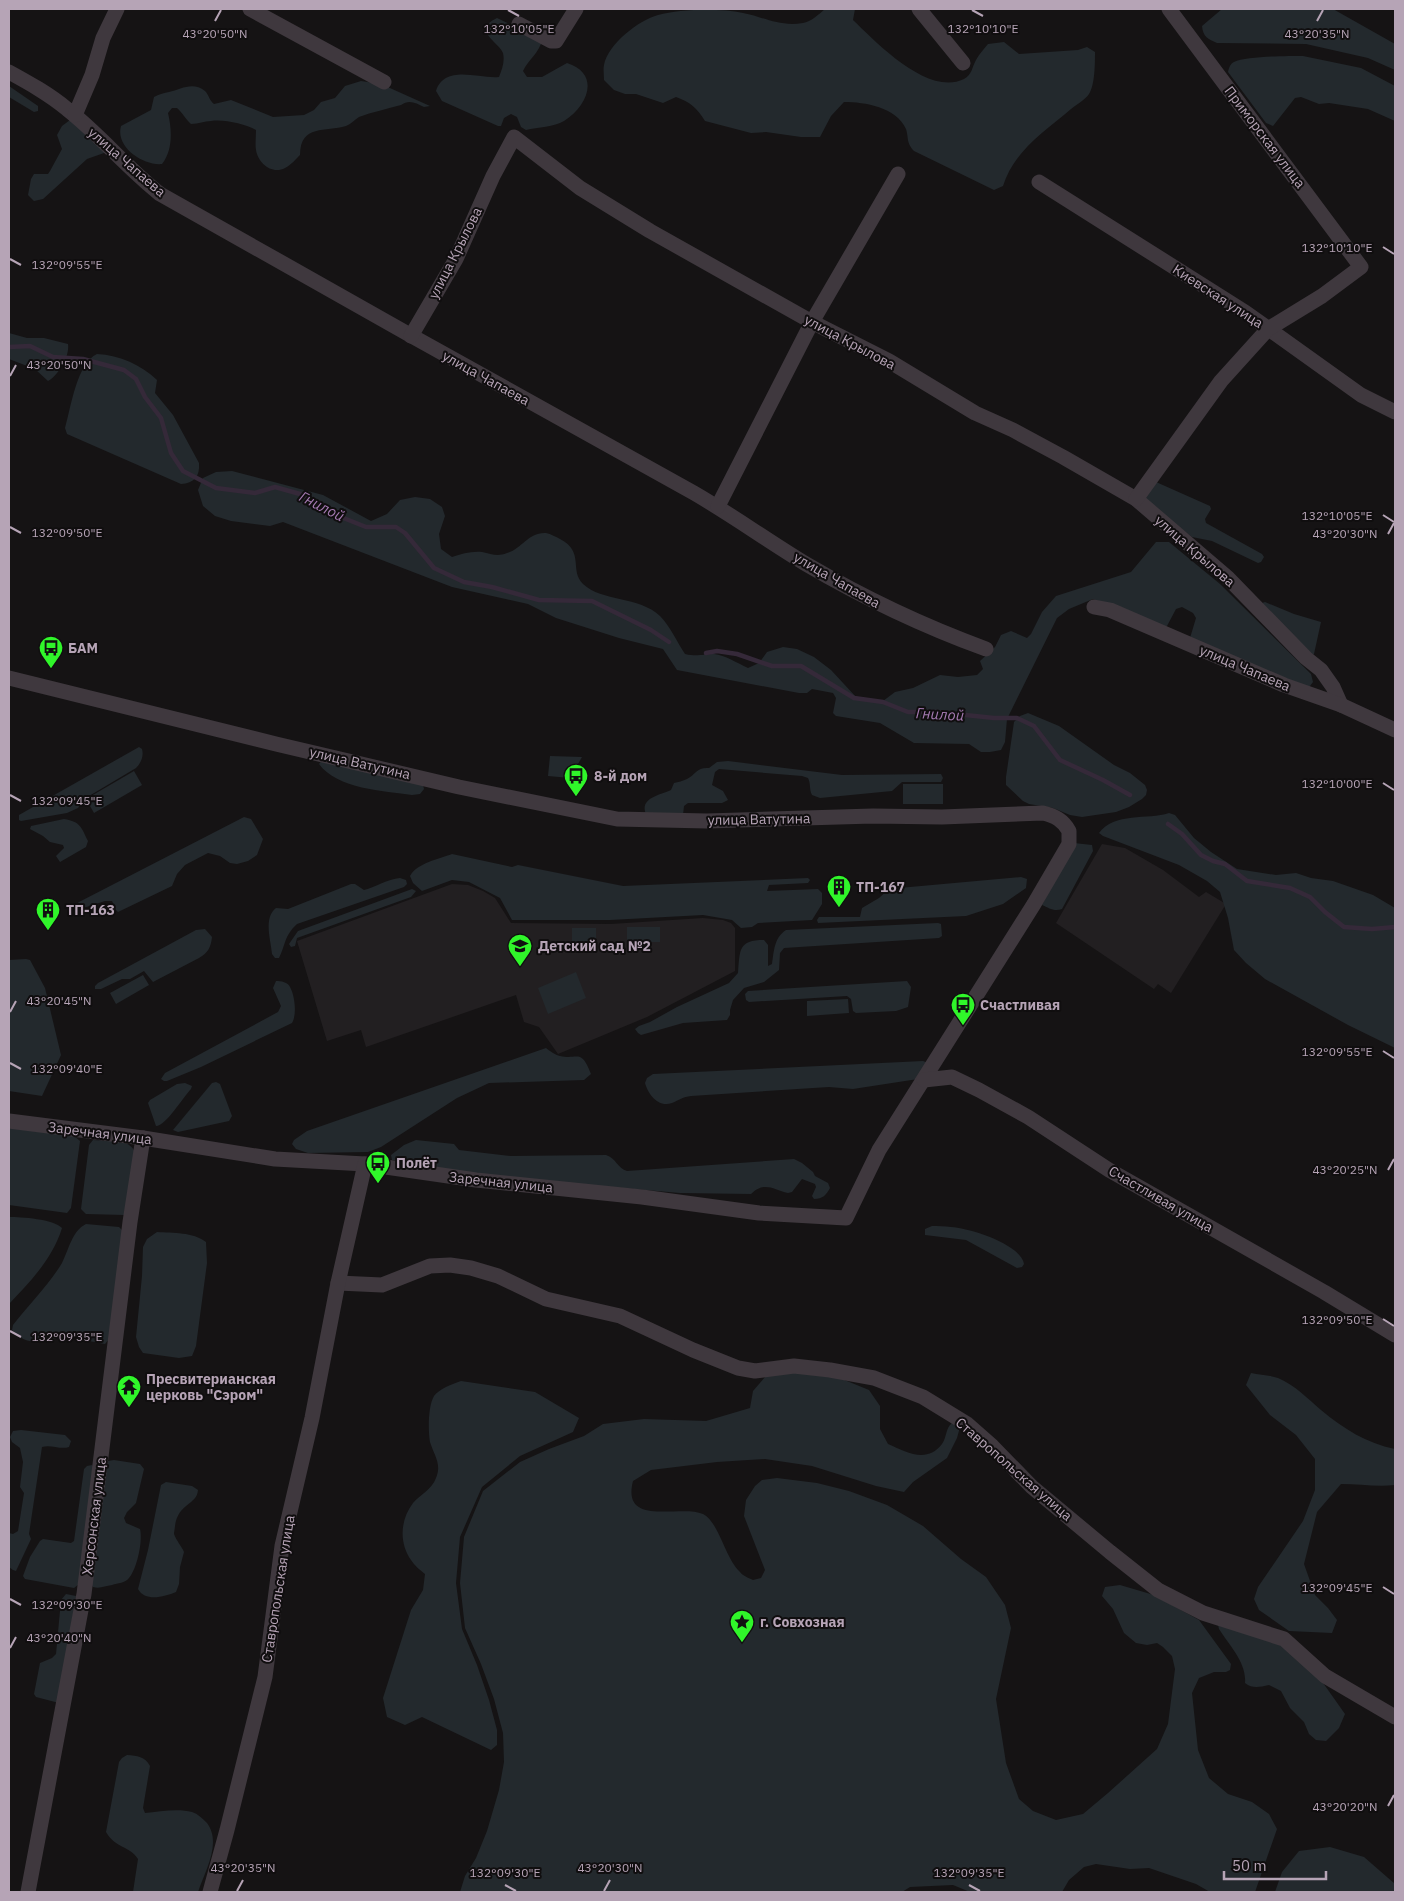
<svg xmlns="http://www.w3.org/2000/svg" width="1404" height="1901" viewBox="0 0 1404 1901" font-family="'IBM Plex Sans',sans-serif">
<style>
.built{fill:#221f21}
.green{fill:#23292d}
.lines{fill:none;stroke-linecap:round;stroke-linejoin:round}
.stream{stroke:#352939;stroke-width:4.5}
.minor{stroke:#3f383e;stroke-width:15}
.ticks{fill:none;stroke:#b6a4b6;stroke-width:2}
.labels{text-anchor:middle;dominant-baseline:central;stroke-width:4;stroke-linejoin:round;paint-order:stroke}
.street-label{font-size:14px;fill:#b6a4b6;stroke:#100e0f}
.poi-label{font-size:14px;font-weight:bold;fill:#b6a4b6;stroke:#100e0f;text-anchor:start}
.water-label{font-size:15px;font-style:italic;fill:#a57ab2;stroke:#100e0f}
.ticks-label{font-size:12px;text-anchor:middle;fill:#b6a4b6;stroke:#100e0f;stroke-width:4;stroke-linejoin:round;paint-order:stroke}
</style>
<rect width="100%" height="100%" fill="#151314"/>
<g class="built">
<polygon points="1102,844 1125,848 1163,870 1199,897 1206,892 1226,904 1171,993 1158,984 1154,989 1056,923"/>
<polygon points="452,884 468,885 483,891 495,898 511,923 611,924 703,918 723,920 731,923 735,928 735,971 647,1017 558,1054 539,1027 524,1022 516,995 366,1047 361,1030 327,1041 297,941"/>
</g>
<g class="green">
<path d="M825 9H855L853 20C876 42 928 97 964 79 972 75 972 67 976 60 979 54 984 49 988 44L1004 42 1019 54 1078 50 1087 47 1095 52C1095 63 1095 85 1089 94 1085 100 1076 105 1071 109 1044 132 1014 151 1003 186L994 190 914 151C906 142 909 139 906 129 896 107 865 102 844 102L831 116 820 137H801L766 132 751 133 705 121C697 108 690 102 676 97L663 103 636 94H625L614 90 604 80C604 75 603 69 604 65 608 44 639 20 658 15 681 9 720 8 743 13 764 17 779 27 803 23 811 22 819 14 825 9Z"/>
<path d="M1222 9H1333L1395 44V70L1368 58 1306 44 1217 43C1208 39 1203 37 1202 26Z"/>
<path d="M497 18 542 40C540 52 528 60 523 71L527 77H542L567 63C601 74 588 106 564 121 554 127 538 127 526 130L521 127 517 117 511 114 504 118 501 126H498L442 101 436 91C445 64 478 79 499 77 502 69 505 62 503 53 499 42 471 30 497 18Z"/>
<path d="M1303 56 1361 68 1395 86V121L1368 109 1329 103 1319 104 1301 97 1295 98 1273 126 1266 123 1228 72C1229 68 1230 64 1234 62 1246 56 1288 56 1303 56Z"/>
<path d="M361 81 381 84 430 106 424 107C416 103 409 99 401 105 387 109 372 112 359 117 354 120 351 124 346 126 326 132 300 124 300 155 296 159 291 165 285 168 272 175 258 163 256 150 255 144 256 137 256 130 245 124 224 119 211 121 204 121 199 124 191 124 185 119 183 113 177 108H172L168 113C172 130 173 150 162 164 143 166 115 147 121 126L151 110 154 97C160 94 164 93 169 92 181 89 193 81 205 91 209 95 209 100 214 104L231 100 273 117 304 115 314 110 321 102 335 98 345 86Z"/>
<polygon points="9,86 38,106 38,111 34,112 9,97"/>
<polygon points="70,120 105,147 104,153 87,159 43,199 34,201 28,195 31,179 34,174 48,174 50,171 62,149 57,135 62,126"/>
<path d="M9 333 27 338H44L68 344C70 356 58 376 48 381L35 369 9 359Z"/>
<path d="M97 354C120 355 141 365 157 380L155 393 173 415 199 463C200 477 194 483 181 484L67 434 65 428C71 407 77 363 97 354Z"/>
<path d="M232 471 323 495 371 521 387 514 400 500 415 497 430 499 442 507 445 516 439 534 441 549 452 557C462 554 471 551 482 552 492 554 497 557 507 553 522 549 528 532 546 533 551 534 556 537 560 539 585 552 569 570 583 584 602 602 639 596 660 616 670 626 677 642 685 654 698 657 702 654 714 654 725 655 737 663 748 668L759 663 767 652 783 647 797 649 814 657 831 670 856 697 870 702 883 701 895 692 913 688 940 675 958 677 977 675 983 669 980 661 995 647 1001 635 1011 631 1027 638 1031 634 1042 612 1056 596 1131 572 1156 542H1169L1220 584 1311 674 1313 682 1307 690 1190 638 1196 618 1193 613 1182 607 1176 609 1167 626 1162 627 1093 599 1069 609 1057 618 1007 719 1005 742 1001 750 990 752H981L969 744 914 743 880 723 836 716 833 713 836 698 833 693 812 689 807 693H799L677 670 663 649 619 638 556 618 528 604 452 587 283 522 270 526 231 521 215 516 203 506 198 490 203 478 216 472Z"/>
<polygon points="1156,482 1210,506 1211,509 1205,519 1206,523 1262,554 1264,557 1261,562 1258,563 1212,541 1192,537 1145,501 1144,495"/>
<polygon points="1265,602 1294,614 1321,622 1314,654 1310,656 1262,603"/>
<polygon points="1028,713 1059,726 1114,765 1130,773 1145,785 1147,790 1146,795 1142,799 1129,807 1116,812 1082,817 1070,815 1053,808 1029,804 1023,801 1006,785 1006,777 1014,722 1020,716"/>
<path d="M139 747 142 749C144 756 141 763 136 768L84 799 78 808 67 813 21 821 19 820V815Z"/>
<polygon points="550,756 582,757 570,778 548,776"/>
<path d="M323 759 423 785 424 789 420 794 412 795C384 791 337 789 319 764Z"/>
<path d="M728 761 842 775 941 774 943 778 941 782H902L892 791 820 798 812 795C809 789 811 784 808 778L802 776 719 769 715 772 712 785 723 791 728 800 722 803H688L684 806 683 815 647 816C637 798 661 795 671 790L674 783C678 782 683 781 687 779 696 774 697 767 709 768L717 762Z"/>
<polygon points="134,771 142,785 94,813 86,799"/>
<rect x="903" y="784" width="40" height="20"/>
<path d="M1169 813 1175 815 1194 838 1211 852 1237 869 1276 875 1296 873 1311 878 1333 881 1373 895 1395 908V1048L1348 1025 1265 979 1246 963 1234 950 1228 918 1220 892 1207 881 1179 865 1103 836 1099 833C1114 812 1148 820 1169 813Z"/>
<polygon points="244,817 251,819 263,839 257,855 248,861 237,864 230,863 220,856 208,853 185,865 177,874 172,886 118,912 116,910 112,901 105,901 80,909 76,909 74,906 79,902"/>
<path d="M64 819C81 822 81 827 88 841L86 847 60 862 56 856 64 848 63 845 50 842 43 836 30 829 31 826Z"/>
<path d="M1074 843 1092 845 1093 851 1062 909C1054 912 1049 908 1042 905Z"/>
<path d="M452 854 512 867 518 865 623 886 808 878 810 880 808 883 769 885 767 891 818 889 822 893V904L812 920 758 923 752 927 741 928 732 920 703 915 610 920H512L500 898 469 882 452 880 422 891 413 883 410 876C417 863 439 859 452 854Z"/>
<polygon points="1021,877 1027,879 1026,888 1003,904 966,916 818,923 817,920 819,917 860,917 862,908 879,898 888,890 899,888"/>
<path d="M400 878 406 880 407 884 404 887 297 924C284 936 286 944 279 958H275L272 954C271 940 263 918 276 908L288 909 351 884H355L364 890C376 887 387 879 400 878Z"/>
<polygon points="412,889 416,891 411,897 297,938 295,946 291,947 289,944 298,931"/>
<path d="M938 923 941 924 942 936 939 938 784 948 780 953 779 970 764 982 744 988 733 1000 730 1010V1015L727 1020 683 1023 641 1035 638 1033 635 1029 639 1026 650 1022 677 1007 729 983 738 973C740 950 738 940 764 940L768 945V966L772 964C774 951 774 938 786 930Z"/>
<rect x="627" y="927" width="33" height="15"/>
<polygon points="572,928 596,928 596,943 572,944"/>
<path d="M205 929 212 937C211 947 208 953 199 958L153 982 144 971 130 979H122L101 989H95V986L98 983 196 930Z"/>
<polygon points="26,959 30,960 45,988 61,1055 42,1096 9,1091 9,960"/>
<polygon points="576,972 586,998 548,1014 538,988"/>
<polygon points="143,975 149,985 116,1004 110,993"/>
<path d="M276 981C281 981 288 982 290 987 295 996 297 1015 292 1023L201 1067 167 1081H164L161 1079 165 1073 278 1012 281 1006 273 988Z"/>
<polygon points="907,981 911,987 908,1007 896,1011 856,1013 853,1011 851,999 847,996 749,1002 746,1000 745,994 748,991"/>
<polygon points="848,999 849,1013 807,1016 807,1001"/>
<path d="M546 1048C550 1051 555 1055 560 1056 578 1060 581 1048 591 1074L584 1080 489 1083 457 1098 381 1147 368 1152 308 1153 296 1149 292 1144 294 1140 307 1131Z"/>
<path d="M923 1061 928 1063 918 1079 853 1089 829 1087 691 1096C683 1097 679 1100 672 1103 658 1108 648 1094 645 1083L647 1078 653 1074Z"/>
<polygon points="216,1082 220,1084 232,1116 229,1121 178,1132 173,1130 212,1083"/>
<path d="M185 1083 192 1086 191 1089C183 1097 166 1126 156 1126L148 1103 150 1100 177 1084Z"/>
<polygon points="9,1128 74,1136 80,1141 71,1208 67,1213 9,1205"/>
<path d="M93 1140C107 1141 128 1137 135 1152L124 1215 86 1214 81 1209 89 1145Z"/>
<path d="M416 1140 454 1144 459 1150 511 1156 606 1155C616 1158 618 1169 627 1171L794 1159 802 1163 813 1172 815 1176 828 1183 830 1188C826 1195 823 1199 814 1199L812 1196 816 1187 815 1184 802 1179 792 1192 788 1193C773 1189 764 1181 751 1194L680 1193 495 1177 392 1160 391 1155 404 1145Z"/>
<path d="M9 1217C21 1217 54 1219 62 1228 53 1258 30 1282 9 1304Z"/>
<path d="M86 1224 119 1227 123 1231 109 1339 105 1344 89 1341 82 1334 74 1331C55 1341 28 1350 12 1330L13 1325C28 1306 50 1283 62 1263 69 1249 72 1231 86 1224Z"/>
<path d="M932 1226C938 1226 945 1226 951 1227 969 1228 1021 1244 1024 1264L1022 1267 1017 1268 966 1240 925 1235V1229Z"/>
<path d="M157 1232C173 1233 193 1232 206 1242L207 1263 196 1346 192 1356 179 1358 143 1353 139 1347 136 1337 142 1276 143 1247 147 1239Z"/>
<path d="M802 1371 842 1379 869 1390 880 1406V1429L888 1444C906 1452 927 1464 942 1444 947 1437 945 1429 952 1423L960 1427 957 1438 947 1458 913 1482 904 1492 876 1486 812 1466 765 1459 717 1462 651 1470 633 1481C621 1528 681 1504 703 1514 719 1522 725 1558 740 1572 743 1576 749 1578 753 1580L761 1578 765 1570 744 1516 746 1500 755 1486 762 1480 777 1478 817 1483 849 1491 887 1505 923 1526 961 1559 986 1577 1005 1605 1011 1628 996 1699 1006 1763 1019 1799 1033 1811 1056 1820 1083 1814 1108 1793 1157 1749 1168 1724 1175 1669 1172 1656 1163 1647 1157 1643 1147 1645 1136 1643 1124 1633 1113 1609 1102 1596 1105 1587 1120 1585 1154 1595 1199 1620 1231 1664 1230 1670 1226 1672H1214L1199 1678 1192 1693 1198 1750 1209 1778 1228 1794 1252 1802 1269 1814 1277 1829 1255 1892H1210L1196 1884 1149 1868 1130 1869 1096 1864 1084 1867 1069 1880 1062 1892H970L953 1885 910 1887 902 1892H460L465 1876 476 1858 487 1831 499 1790 504 1762 503 1733 494 1699 481 1664 465 1628 460 1583 464 1537 483 1491 520 1462 549 1449 584 1436 603 1424 644 1419 706 1421 750 1408 753 1391 766 1376Z"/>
<path d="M1251 1373C1260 1375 1270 1375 1278 1378 1295 1385 1308 1399 1321 1410 1344 1429 1366 1443 1395 1449V1485C1377 1487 1359 1484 1341 1484L1317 1512 1304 1564 1315 1595 1328 1608 1337 1620 1332 1633 1289 1631 1259 1610 1254 1599 1258 1587 1303 1521 1315 1490V1459L1296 1435 1270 1415 1246 1385Z"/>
<path d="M461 1381 535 1392 579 1418 573 1432 520 1456 482 1487 460 1537 456 1583 462 1629 477 1665 489 1700 497 1730V1745L491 1750 422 1717 405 1725 387 1717 383 1698 411 1610 423 1590 425 1574C420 1570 414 1565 411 1560 399 1543 400 1520 413 1503 420 1495 432 1489 436 1478 442 1464 434 1455 430 1442 428 1431 428 1406 434 1396 439 1389 452 1384 461 1381Z"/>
<path d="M21 1430 65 1435 71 1441 69 1447C60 1450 51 1444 42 1447L29 1534 31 1539 16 1571 13 1570 9 1567V1533L13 1534 18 1531 24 1493 20 1487 23 1462 20 1448 12 1442 10 1437 13 1431Z"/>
<path d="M114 1460 140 1464 144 1469 136 1503 127 1512 124 1518 126 1523 140 1529C143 1541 137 1569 129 1578 125 1583 118 1583 112 1585 105 1586 100 1589 93 1587L90 1583 104 1466 108 1461Z"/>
<polygon points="92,1465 96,1469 79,1584 74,1588 25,1579 23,1576 30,1557 40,1541 43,1539 71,1543 74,1541 84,1469 87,1466"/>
<path d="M166 1482 192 1486 198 1490C197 1505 178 1503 175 1526 175 1527 174 1533 174 1534 176 1540 182 1547 184 1552L180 1567 179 1584 176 1592C164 1597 145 1602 138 1589L148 1550 161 1485Z"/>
<polygon points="66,1594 76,1596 59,1703 36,1697 34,1694 40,1663 52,1658 56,1654 61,1600"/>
<path d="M1218 1625 1279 1643 1321 1680 1345 1714 1339 1728 1326 1741 1316 1740 1309 1734 1304 1722 1290 1708 1281 1691 1269 1685C1259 1687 1253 1689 1245 1683 1247 1663 1229 1645 1219 1629Z"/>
<path d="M127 1755C137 1756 145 1756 150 1766L143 1808 145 1813C159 1812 177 1808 192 1812 198 1814 202 1818 207 1823 222 1843 205 1871 198 1892H133L138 1859C130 1846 115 1848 106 1832L119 1762 122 1758Z"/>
<polygon points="1330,1847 1364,1857 1395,1884 1395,1892 1275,1892 1282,1872 1299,1851"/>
</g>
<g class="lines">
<g class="stream">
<polyline points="9,347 30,346 53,357 83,359 124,370 136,379 145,397 161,418 171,453 183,471 216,488 255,493 275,487 300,494 331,513 366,527 396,527 405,533 434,568 464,582 492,587 539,600 592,601 651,630 669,642"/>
<polyline points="706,653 717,651 737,654 772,666 801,666 854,698 883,702 908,712 937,712 994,718 1017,718 1034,726 1060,760 1103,780 1130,795"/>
<polyline points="1168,824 1182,834 1201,855 1213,861 1225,864 1247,881 1290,888 1310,897 1325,912 1344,927 1372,929 1395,927"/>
</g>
<g class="minor">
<polyline points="250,9 384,82"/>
<polyline points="919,9 963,63"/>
<polyline points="519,24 551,41 556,41 576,9"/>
<path d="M9 72C29 83 49 94 67 109 100 135 127 168 160 194 337 295 516 394 694 493 732 515 768 541 806 564 864 598 923 626 986 649"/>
<polyline points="75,115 92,75 103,38 117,9"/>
<polyline points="1039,182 1245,312 1361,395 1395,412"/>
<polyline points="411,336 456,259 493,176 514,137 580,188 650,231 812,322 889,361 975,413 1013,430 1063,457 1136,499 1228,578 1306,658 1321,670 1333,687 1341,705"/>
<polyline points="1136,499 1221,381 1268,329 1322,296 1361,267 1169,9"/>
<polyline points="718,506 812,322 898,174"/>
<polyline points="1094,607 1110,610 1284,685 1341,705 1395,730"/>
<path d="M9 678 276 744 459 787 617 819 707 821 873 816 942 817 1043 813C1055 816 1063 820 1069 831V844L1034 904 879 1150 846 1218 759 1213 642 1197 476 1180 365 1164 275 1159 143 1138 9 1121"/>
<polyline points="924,1080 952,1077 979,1090 1028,1117 1109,1170 1324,1292 1395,1335"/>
<polyline points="338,1283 382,1285 430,1266 450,1265 471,1268 498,1276 546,1299 620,1316 693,1350 738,1368 755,1371 794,1366 830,1370 874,1378 923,1397 967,1424 992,1446 1032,1487 1110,1552 1158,1590 1203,1613 1284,1639 1325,1676 1395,1717"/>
<polyline points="28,1892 84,1594 130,1222 143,1138"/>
<polyline points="210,1892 227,1830 265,1677 282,1546 312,1418 338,1283 365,1164"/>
</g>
</g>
<path class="ticks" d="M508 10 519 16M972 10 983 16M215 21 221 10M1317 21 1323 10M1383 247 1394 254M10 259 21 265M10 376 16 365M1383 515 1394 522M10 527 21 533M1388 534 1394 523M1383 783 1394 790M10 795 21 801M10 1012 16 1001M1383 1051 1394 1058M10 1063 21 1069M1388 1170 1394 1159M1383 1319 1394 1326M10 1331 21 1337M1383 1587 1394 1594M10 1599 21 1605M10 1648 16 1637M1388 1806 1394 1795M505 1885 516 1891M969 1885 980 1891M237 1891 243 1880M604 1891 610 1880"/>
<defs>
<symbol id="bus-pin" viewBox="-11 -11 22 30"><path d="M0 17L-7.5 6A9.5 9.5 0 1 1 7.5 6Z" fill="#30f62a" stroke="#100e0f"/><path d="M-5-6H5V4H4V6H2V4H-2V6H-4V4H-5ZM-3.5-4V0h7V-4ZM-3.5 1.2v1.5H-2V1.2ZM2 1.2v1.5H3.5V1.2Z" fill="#111"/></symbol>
<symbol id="building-pin" viewBox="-11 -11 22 30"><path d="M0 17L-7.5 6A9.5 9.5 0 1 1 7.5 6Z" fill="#30f62a" stroke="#100e0f"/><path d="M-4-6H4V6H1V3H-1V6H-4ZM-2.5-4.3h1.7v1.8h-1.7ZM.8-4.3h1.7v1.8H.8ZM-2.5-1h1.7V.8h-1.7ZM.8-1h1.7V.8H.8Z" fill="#111"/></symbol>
<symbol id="school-pin" viewBox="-11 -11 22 30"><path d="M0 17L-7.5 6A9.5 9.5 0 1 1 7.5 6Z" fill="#30f62a" stroke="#100e0f"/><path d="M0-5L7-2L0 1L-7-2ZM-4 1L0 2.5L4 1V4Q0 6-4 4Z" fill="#111"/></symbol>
<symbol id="temple-pin" viewBox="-11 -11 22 30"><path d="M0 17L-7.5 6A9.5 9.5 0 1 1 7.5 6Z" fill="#30f62a" stroke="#100e0f"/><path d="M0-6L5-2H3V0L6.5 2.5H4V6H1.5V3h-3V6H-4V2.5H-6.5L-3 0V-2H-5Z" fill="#111"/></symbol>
<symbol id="sight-pin" viewBox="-11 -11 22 30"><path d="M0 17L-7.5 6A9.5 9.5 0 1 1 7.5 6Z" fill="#30f62a" stroke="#100e0f"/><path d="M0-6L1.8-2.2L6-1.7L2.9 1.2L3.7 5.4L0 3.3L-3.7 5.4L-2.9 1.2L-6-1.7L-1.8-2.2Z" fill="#111"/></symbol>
</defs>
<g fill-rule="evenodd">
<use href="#bus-pin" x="37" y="634" width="28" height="38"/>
<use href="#bus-pin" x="562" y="762" width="28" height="38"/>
<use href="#building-pin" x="825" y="873" width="28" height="38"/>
<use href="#building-pin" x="34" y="896" width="28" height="38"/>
<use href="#school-pin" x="506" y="932" width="28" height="38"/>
<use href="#bus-pin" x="949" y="991" width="28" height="38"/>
<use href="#bus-pin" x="364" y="1149" width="28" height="38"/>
<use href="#temple-pin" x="115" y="1373" width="28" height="38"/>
<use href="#sight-pin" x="728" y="1608" width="28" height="38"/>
</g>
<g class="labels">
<g class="street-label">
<text transform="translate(1265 137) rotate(53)">Приморская улица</text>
<text transform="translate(127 162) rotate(41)">улица Чапаева</text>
<text transform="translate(455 253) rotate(-63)">улица Крылова</text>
<text transform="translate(1218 296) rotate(33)">Киевская улица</text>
<text transform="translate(850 342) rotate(28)">улица Крылова</text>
<text transform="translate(486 378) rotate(29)">улица Чапаева</text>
<text transform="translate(1195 551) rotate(41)">улица Крылова</text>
<text transform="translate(837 580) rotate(30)">улица Чапаева</text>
<text transform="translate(1245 668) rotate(23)">улица Чапаева</text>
<text transform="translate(360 763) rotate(13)">улица Ватутина</text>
<text transform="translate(759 819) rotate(-1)">улица Ватутина</text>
<text transform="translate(100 1133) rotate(7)">Заречная улица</text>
<text transform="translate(501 1182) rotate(6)">Заречная улица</text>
<text transform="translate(1161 1199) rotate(30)">Счастливая улица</text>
<text transform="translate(1014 1469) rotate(41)">Ставропольская улица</text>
<text transform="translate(94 1516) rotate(-83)">Херсонская улица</text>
<text transform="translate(278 1589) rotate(-81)">Ставропольская улица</text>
</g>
<g class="poi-label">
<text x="68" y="648">БАМ</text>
<text x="594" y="776">8-й дом</text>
<text x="856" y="887">ТП-167</text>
<text x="66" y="910">ТП-163</text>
<text x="538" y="946">Детский сад №2</text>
<text x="980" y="1005">Счастливая</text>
<text x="396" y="1163">Полёт</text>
<text x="146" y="1379">Пресвитерианская<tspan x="146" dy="16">церковь "Сэром"</tspan></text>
<text x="760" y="1622">г. Совхозная</text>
</g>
<g class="water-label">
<text transform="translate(322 506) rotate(27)">Гнилой</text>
<text transform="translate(940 714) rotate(3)">Гнилой</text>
</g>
</g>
<g class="ticks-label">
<text x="519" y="33">132°10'05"E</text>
<text x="983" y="33">132°10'10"E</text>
<text x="215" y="38">43°20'50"N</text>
<text x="1317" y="38">43°20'35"N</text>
<text x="1337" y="252">132°10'10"E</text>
<text x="67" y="269">132°09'55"E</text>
<text x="59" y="369">43°20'50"N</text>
<text x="1337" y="520">132°10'05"E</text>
<text x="67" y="537">132°09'50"E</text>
<text x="1345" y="538">43°20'30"N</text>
<text x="1337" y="788">132°10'00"E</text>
<text x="67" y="805">132°09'45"E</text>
<text x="59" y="1005">43°20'45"N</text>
<text x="1337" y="1056">132°09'55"E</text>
<text x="67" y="1073">132°09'40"E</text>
<text x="1345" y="1174">43°20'25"N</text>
<text x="1337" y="1324">132°09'50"E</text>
<text x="67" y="1341">132°09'35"E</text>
<text x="1337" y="1592">132°09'45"E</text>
<text x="67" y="1609">132°09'30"E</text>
<text x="59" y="1642">43°20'40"N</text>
<text x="1345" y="1811">43°20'20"N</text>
<text x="243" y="1872">43°20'35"N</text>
<text x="610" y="1872">43°20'30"N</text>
<text x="505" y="1877">132°09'30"E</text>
<text x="969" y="1877">132°09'35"E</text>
</g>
<rect width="1404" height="1901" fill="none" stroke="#b6a4b6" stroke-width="20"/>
<path d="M1224 1871v8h102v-8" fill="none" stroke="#b6a4b6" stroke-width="2.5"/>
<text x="1232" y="1871" font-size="15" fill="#b6a4b6" stroke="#100e0f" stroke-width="4" paint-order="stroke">50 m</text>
</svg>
